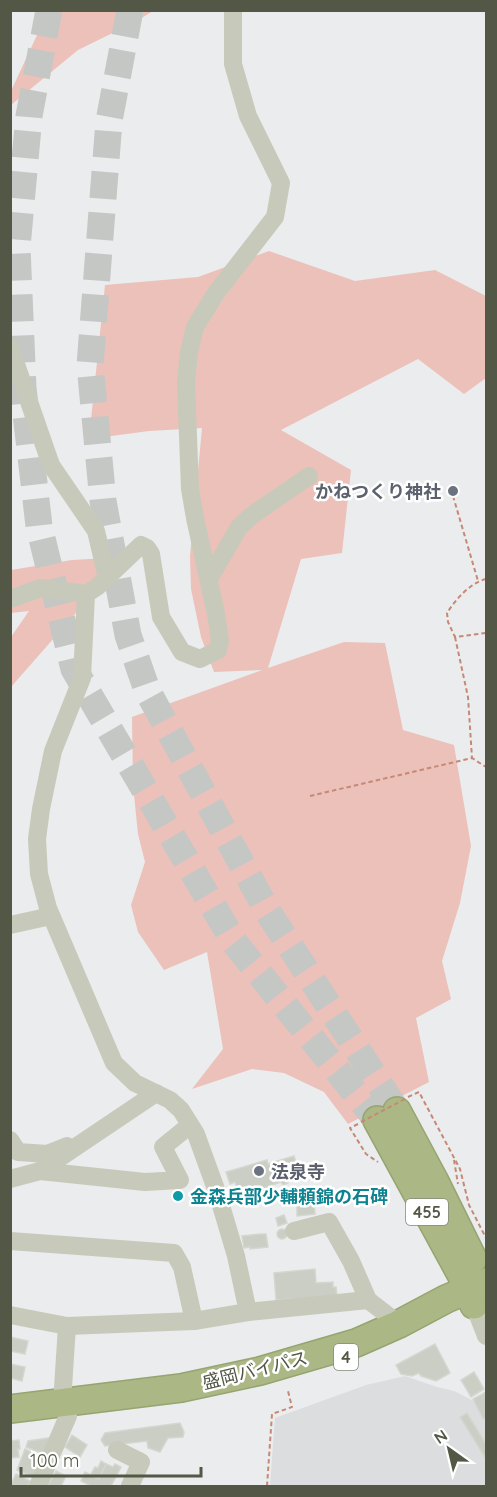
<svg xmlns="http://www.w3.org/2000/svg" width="497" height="1497" viewBox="0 0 497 1497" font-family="Quicksand,'Noto Sans JP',sans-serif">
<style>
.education{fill:#dcdddf}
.green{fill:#ebc1ba}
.building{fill:#cbcec5;stroke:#d3d7cf;stroke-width:1.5}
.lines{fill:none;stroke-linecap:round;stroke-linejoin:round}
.highway-tunnel{stroke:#c5c7c4;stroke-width:27;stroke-dasharray:27 14;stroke-linecap:butt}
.highway-casing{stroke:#96a470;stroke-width:30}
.path{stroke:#c68975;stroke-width:2;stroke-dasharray:4.5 3;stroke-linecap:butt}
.minor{stroke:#c7caba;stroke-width:18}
.highway{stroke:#abb885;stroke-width:27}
.path-bridge{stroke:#c68975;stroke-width:2;stroke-dasharray:4.5 3;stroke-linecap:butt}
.worship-dot{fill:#6b7280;stroke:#fff;stroke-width:2}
.culture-dot{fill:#0f9aa8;stroke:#fff;stroke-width:2}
.labels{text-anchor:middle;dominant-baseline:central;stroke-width:5;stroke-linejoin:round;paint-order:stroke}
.shield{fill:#fff;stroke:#87897d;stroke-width:1.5}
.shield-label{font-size:16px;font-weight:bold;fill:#535745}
.worship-label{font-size:18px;font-weight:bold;fill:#5b616d;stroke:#fff;text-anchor:end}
.culture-label{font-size:18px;font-weight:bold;fill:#0d838f;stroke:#fff;text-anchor:start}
.street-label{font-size:18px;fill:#535745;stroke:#fff}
</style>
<rect width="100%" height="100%" fill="#ebecee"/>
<polygon class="education" points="405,1376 437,1387 454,1391 474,1401 486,1421 486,1486 270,1486 275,1418 366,1385"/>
<g class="green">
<polygon points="62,11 153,11 135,22 78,50 11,105 11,91 45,18"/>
<polygon points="269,251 355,281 435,270 486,296 486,378 464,394 418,359 281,430 351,470 342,553 301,559 268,668 344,642 385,643 403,730 454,745 471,846 460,903 442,961 451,999 416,1018 429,1082 348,1124 324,1092 284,1073 252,1069 192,1089 223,1049 207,952 164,970 138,932 131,905 145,862 138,834 133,785 132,717 262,670 214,672 201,637 191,589 190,556 202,428 149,431 89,439 105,285 198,277"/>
<polygon points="125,557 11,687 11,637 29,611 11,613 11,570 72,560"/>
</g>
<g class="building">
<polygon points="455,486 458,494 450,497 447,489"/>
<polygon points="294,1156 299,1173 287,1177 288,1183 283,1185 281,1182 272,1185 273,1189 265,1192 263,1188 259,1189 260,1193 249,1196 248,1193 239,1195 235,1182 230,1184 226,1172 267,1160 268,1164"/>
<polygon points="314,1204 315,1214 297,1216 297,1206"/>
<polygon points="284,1215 287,1223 278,1226 276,1218"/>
<circle cx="282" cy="1234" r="5"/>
<polygon points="260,1234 266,1234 268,1247 250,1249 250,1247 244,1248 242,1236"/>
<polygon points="315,1269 316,1283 333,1282 333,1287 336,1287 337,1296 276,1300 274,1273"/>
<polygon points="10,1337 28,1341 25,1354 10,1351"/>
<polygon points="435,1344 450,1373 436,1381 421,1376 419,1373 412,1376 401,1374 396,1365"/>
<polygon points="10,1364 25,1367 22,1381 10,1378"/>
<polygon points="474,1372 484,1389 471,1397 461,1380"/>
<polygon points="486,1392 486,1417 483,1419 473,1399"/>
<polygon points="467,1413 486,1444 486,1459 460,1417"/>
<polygon points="180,1423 184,1432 183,1437 168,1438 160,1452 148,1448 147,1441 105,1446 101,1440 105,1433"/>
<polygon points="72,1435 87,1445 80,1457 65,1447"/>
<polygon points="49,1438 46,1455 26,1447 28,1441"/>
<polygon points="19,1440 20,1449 18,1449 19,1457 10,1458 10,1441"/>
<polygon points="25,1449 41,1457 33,1477 17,1470"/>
<polygon points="101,1461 106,1464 99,1479 91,1474 95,1467 98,1468"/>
<polygon points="106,1464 113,1467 115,1464 121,1467 111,1486 91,1486 81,1481 85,1472 99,1479"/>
<polygon points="56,1471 66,1476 61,1486 48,1486"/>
<polygon points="16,1474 30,1481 28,1486 10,1486"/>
</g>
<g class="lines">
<g class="highway-tunnel">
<polyline points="49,10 29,116 17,247 23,388 39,526 74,669 234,942 377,1120"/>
<polyline points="130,10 109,121 90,365 103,501 128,635 147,690 268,912 397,1111"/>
</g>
<defs>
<g id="highway">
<polyline points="397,1111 434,1180 473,1259"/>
<polyline points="377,1120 462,1276 474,1305"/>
<polyline points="10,1409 181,1388 260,1371 356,1343 399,1324 446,1299 486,1282"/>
</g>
</defs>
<use href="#highway" class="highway-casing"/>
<g class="path">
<polyline points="453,496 478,581"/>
<path d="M486 579C470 583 456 599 447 613L448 622 455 637 486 633"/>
<polyline points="455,637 468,697 472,758"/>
<polyline points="310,796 472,758 486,767"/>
<polyline points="408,1097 419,1092 460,1169 469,1205 486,1238"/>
<polyline points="358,1124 350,1128 366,1154 378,1162"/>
<polyline points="454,1160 458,1184"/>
<polyline points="267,1486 272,1414 292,1407 288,1391"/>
</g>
<g class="minor">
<polyline points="10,347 51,465 96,531 107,578"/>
<polyline points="209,579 239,527 251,516 309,476"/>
<polyline points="86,594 82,678 53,751 41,809 37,839 39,874 48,908 114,1063 135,1083 170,1100 181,1110 196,1134 217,1192 236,1256 248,1312"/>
<polyline points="10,599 41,588 86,594 97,587 141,545 147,548 151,554 161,617 182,652 200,659 218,650 220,640 216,614 195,518 190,489 186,383 189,352 195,327 216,293 275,217 281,183 248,116 233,64 233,10"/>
<polyline points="10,925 51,916"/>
<polyline points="10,1140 18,1152 47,1154 67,1146"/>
<polyline points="40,1171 145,1182 180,1180 163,1147 190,1125"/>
<polyline points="10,1179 40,1171 156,1093"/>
<polyline points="294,1231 329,1222 351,1261 368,1300"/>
<polyline points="10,1241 174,1253 182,1267 194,1321"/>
<polyline points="474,1305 486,1336"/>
<polyline points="10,1315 67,1326 194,1321 248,1312 368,1300 399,1324"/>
<polyline points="62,1403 67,1326"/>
<polyline points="117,1450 141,1462 130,1486"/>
<polyline points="38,1486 68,1416"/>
</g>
<use href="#highway" class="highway"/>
<polyline class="path-bridge" points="361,1122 407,1098"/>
</g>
<g class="worship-dot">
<circle cx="453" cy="491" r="6"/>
<circle cx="259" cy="1171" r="6"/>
</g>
<circle class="culture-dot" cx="178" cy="1196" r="6"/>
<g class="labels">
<g class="shield">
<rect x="406" y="1199" width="42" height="26" rx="4.5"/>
<rect x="334" y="1344" width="24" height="26" rx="4.5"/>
</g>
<g class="shield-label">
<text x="427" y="1212">455</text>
<text x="346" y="1357">4</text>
</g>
<g class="worship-label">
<text x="441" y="491">かねつくり神社</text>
<text x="271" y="1171" text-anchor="start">法泉寺</text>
</g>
<g class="culture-label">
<text x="190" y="1196">金森兵部少輔頼錦の石碑</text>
</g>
<g class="street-label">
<text transform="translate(255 1370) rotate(-14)">盛岡バイパス</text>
</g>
</g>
<rect width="497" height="1497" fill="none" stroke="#535745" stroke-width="24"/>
<g transform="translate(449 1449) rotate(326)" stroke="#ffffff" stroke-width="4.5" paint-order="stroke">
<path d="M0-4.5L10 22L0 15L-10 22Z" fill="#535745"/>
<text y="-9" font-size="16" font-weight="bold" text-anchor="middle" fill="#535745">N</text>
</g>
<path d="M21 1467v9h180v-9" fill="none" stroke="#535745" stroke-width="3"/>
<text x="30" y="1467" font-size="18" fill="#535745" stroke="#ffffff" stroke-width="4.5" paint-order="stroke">100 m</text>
</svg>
